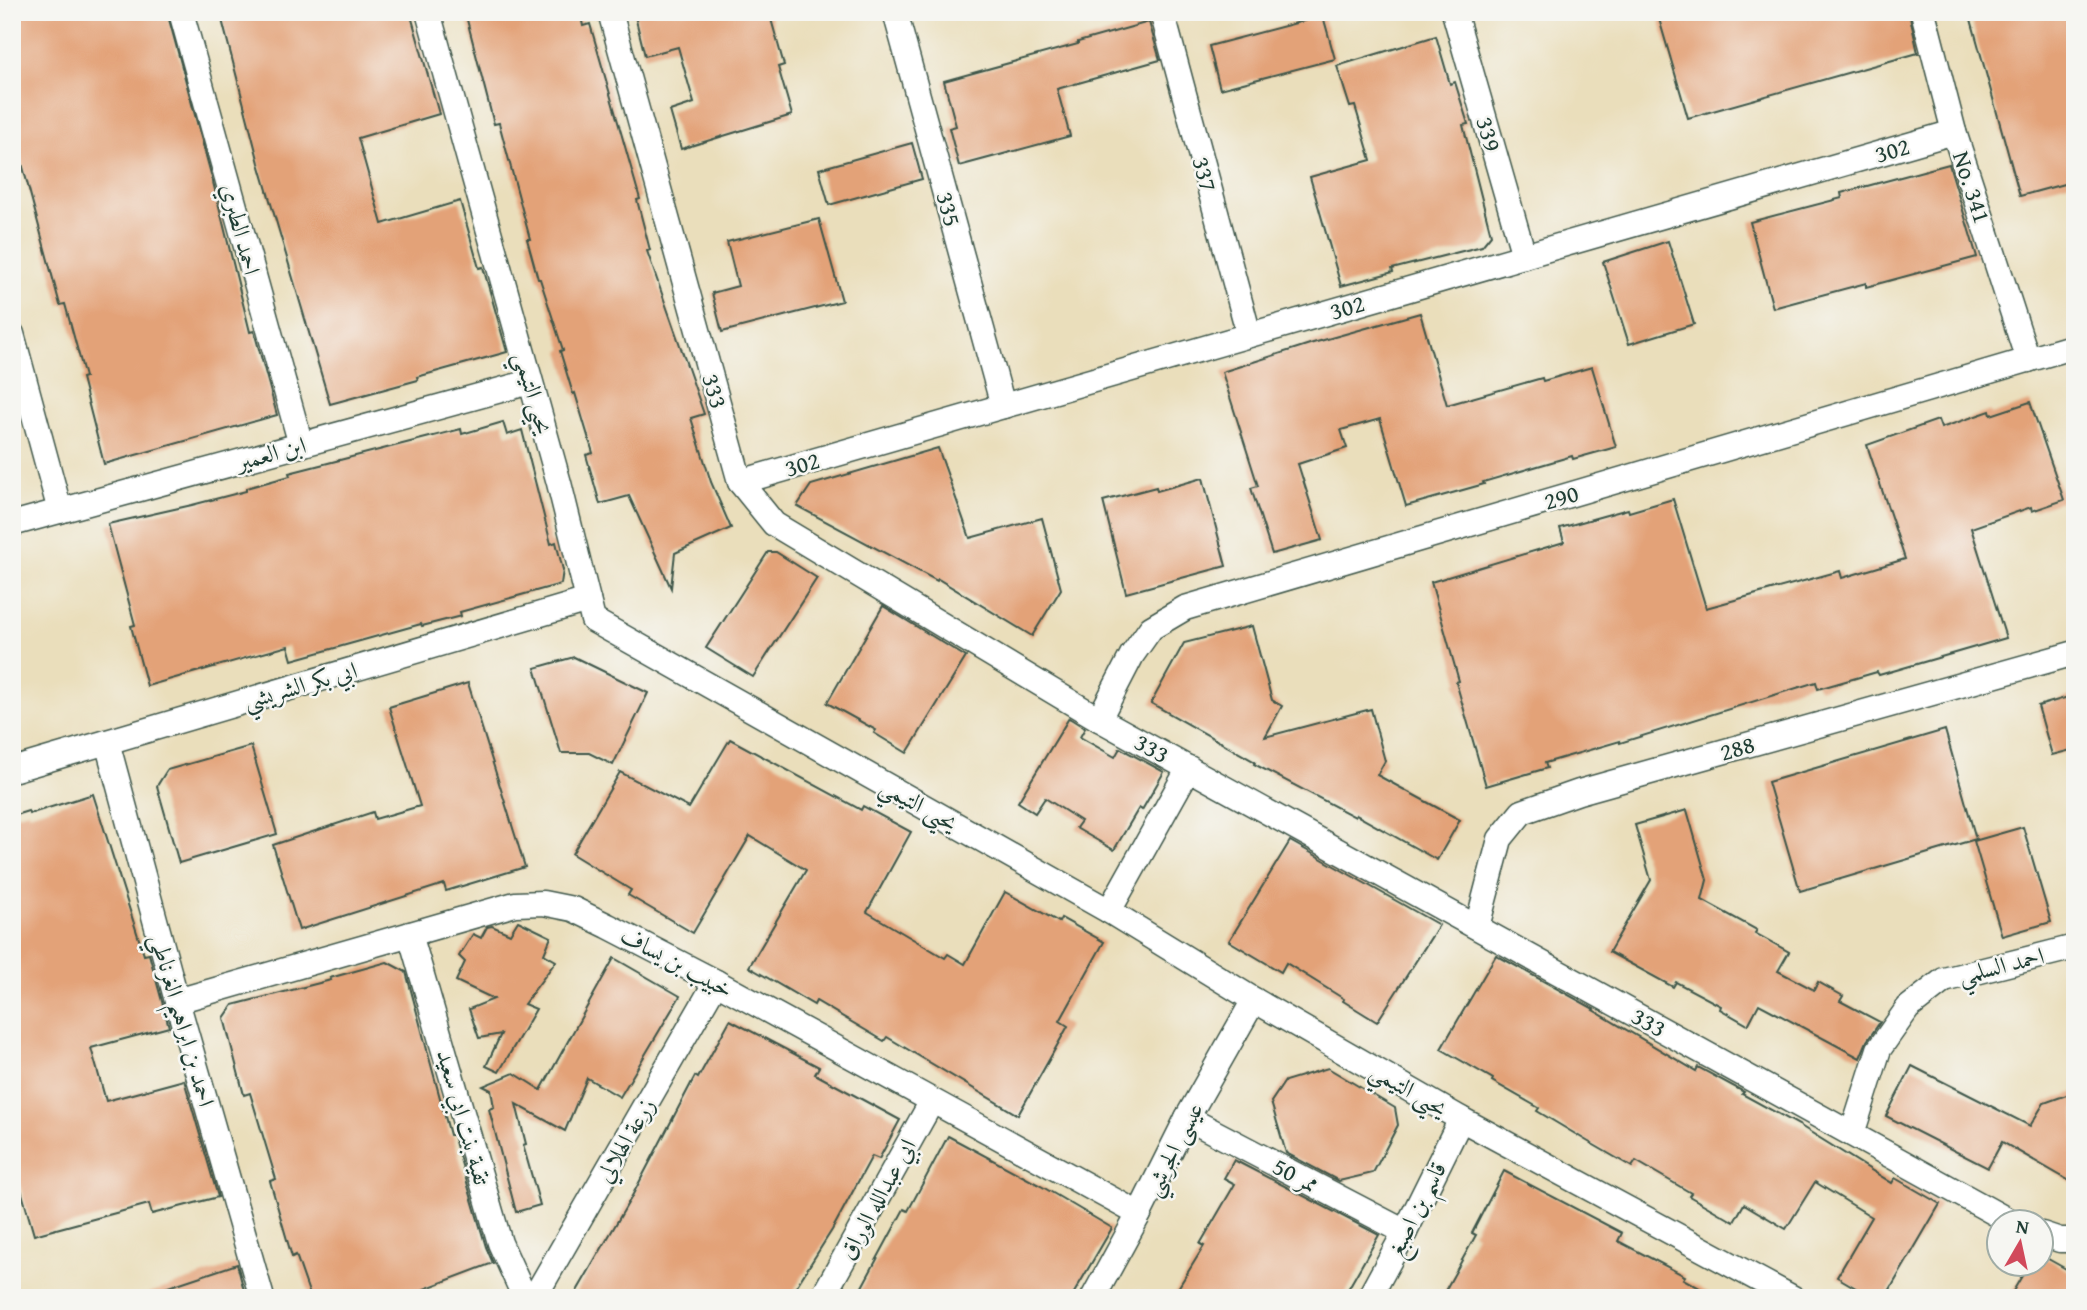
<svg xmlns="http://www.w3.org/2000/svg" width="2087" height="1310" viewBox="0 0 2087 1310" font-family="'Gentium Book Plus',Amiri,serif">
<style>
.building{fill:#e3a278}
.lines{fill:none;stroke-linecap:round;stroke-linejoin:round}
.minor-casing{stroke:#3d5548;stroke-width:27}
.minor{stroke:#fff;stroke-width:24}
.labels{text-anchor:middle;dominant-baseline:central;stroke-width:5;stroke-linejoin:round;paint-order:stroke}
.street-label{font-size:24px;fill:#1f3d34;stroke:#f6f6f2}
</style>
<rect width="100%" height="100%" fill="#f6f6f2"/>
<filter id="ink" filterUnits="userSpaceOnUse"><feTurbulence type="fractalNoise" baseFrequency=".0143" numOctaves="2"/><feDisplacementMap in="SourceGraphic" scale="14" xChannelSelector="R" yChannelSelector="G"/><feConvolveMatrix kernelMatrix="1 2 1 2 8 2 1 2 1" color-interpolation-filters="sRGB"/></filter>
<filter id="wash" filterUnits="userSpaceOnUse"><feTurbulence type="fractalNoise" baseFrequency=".00686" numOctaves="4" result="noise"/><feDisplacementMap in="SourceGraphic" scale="28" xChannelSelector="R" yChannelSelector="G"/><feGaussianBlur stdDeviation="1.57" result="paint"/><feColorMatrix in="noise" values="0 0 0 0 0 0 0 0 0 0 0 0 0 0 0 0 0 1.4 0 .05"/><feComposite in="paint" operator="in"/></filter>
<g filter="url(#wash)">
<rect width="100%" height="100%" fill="#eadebb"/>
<g id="blocks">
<g class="building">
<polygon points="24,12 167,12 212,178 250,332 254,331 277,415 104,464 82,378 85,377 65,304 60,305 12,126 12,16"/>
<polygon points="220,12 410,12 439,114 358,138 382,224 460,201 479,268 483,267 507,352 417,377 418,380 330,404 259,163"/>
<polygon points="465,12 580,12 583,26 590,24 640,199 637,200 650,250 647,251 704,414 691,418 711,482 731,528 675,553 671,588 629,496 600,504 586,455 593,453 575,393 573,394 560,351 563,350 540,279 538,279 527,239 530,239 499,123 494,124"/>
<polygon points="634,12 769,12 784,65 778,67 792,115 681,149 670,111 694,103 678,47 645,56"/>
<polygon points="1657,12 1909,12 1918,53 1688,118"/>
<polygon points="1969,12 2075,12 2075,181 2020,196"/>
<polygon points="1323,16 1335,59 1220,89 1209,46"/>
<polygon points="1149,22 1160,60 1057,89 1070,136 959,166 949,128 956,126 944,81 1078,44 1078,42"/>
<polygon points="1436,36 1450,84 1455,82 1468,124 1463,125 1491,235 1482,246 1392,269 1393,272 1341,286 1310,177 1371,160 1355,106 1350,107 1337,66"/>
<polygon points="912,143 922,179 829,205 819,169"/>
<polygon points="1949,164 1977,257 1866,287 1866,283 1773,308 1750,222 1842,198 1841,193"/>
<polygon points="819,219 842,301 722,332 712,293 738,286 727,242"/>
<polygon points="1668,241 1694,324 1629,344 1603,262"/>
<polygon points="1420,313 1447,405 1542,378 1543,381 1592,367 1616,447 1573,459 1572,456 1483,482 1484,484 1406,506 1380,419 1341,430 1347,448 1298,464 1322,540 1272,554 1251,488 1258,486 1222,372 1313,343"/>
<polygon points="2030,402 2064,500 2032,511 2031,507 1971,528 2006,638 1879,675 1877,672 1818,689 1816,682 1620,743 1620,741 1545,763 1547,768 1486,786 1456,682 1459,681 1431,582 1564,542 1560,528 1628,509 1629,512 1673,499 1706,608 1840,571 1842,578 1905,559 1867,445 1938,420 1941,428 1990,411 1991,415"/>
<polygon points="503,422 507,435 522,430 551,544 556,542 563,570 561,584 460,612 461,616 422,626 421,624 292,660 288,646 147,686 131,626 135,625 108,524 192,505 246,491 246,488 290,476 289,473 461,429 462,434"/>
<polygon points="938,448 970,538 1042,518 1061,589 1032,636 938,579 937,581 797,506 811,485"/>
<polygon points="1203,478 1226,566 1126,593 1103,501 1156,487 1157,491"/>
<polygon points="768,552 776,552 817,578 753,677 706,648"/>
<polygon points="883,606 966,657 907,753 874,733 876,730 827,703"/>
<polygon points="1252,626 1272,700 1282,706 1265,737 1371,709 1385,761 1377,775 1460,820 1437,860 1356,815 1355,817 1254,764 1255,762 1151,703 1184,643"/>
<polygon points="574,657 648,693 613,765 589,753 561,753 535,668"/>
<polygon points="468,683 525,867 446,891 444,884 299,930 273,845 373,812 375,819 420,806 389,707"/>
<polygon points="2075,695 2075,749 2052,755 2038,706"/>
<polygon points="1069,718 1085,728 1080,737 1115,757 1120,748 1164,772 1142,810 1139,808 1114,850 1076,828 1081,821 1045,798 1035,813 1018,802"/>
<polygon points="1945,730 1976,839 1800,891 1768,782"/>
<polygon points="730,739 861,810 863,806 911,832 867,912 945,958 948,954 965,964 1005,892 1059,922 1061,918 1104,942 1060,1021 1068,1026 1018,1115 887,1037 884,1041 816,1001 814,1005 749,967 806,870 750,836 693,933 628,895 631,890 572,854 620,772 689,808"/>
<polygon points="251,746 277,834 179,863 157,786 167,770"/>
<polygon points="93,794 144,955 149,954 169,1027 91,1048 106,1101 184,1080 218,1197 152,1214 149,1204 34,1235 13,1162 19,1160 12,1136 12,816 28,811 29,814"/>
<polygon points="1687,810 1707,880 1702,900 1757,930 1755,933 1789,952 1778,971 1814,990 1818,982 1843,996 1840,1001 1880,1022 1867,1041 1860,1058 1759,1004 1748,1025 1720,1009 1721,1006 1676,982 1673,987 1609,952 1651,880 1635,825"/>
<polygon points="2023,827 2051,922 2002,936 1974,841"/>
<polygon points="1290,841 1439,925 1377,1022 1343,1001 1344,999 1286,963 1281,972 1229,941"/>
<polygon points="518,921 551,937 544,954 556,961 524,1004 536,1009 499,1072 486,1066 501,1034 479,1038 469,1009 494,999 456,981 465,962 459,956 473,934 481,938 487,927 492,926 510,934"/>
<polygon points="1496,955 1594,1009 1593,1010 1696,1071 1698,1067 1744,1092 1742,1094 1799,1125 1892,1183 1895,1178 1940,1204 1885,1298 1873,1298 1837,1277 1872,1217 1815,1182 1786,1229 1744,1204 1734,1222 1689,1196 1691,1193 1636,1161 1632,1167 1587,1141 1537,1111 1539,1108 1492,1081 1493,1079 1441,1049"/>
<polygon points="614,958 680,996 620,1097 587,1078 565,1131 516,1104 526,1144 523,1145 540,1205 516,1212 489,1109 494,1107 491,1090 483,1086 514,1073 541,1090"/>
<polygon points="387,962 406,972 450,1135 453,1135 486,1247 493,1263 424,1289 426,1293 414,1298 311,1298 296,1255 292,1257 270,1181 276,1179 250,1093 244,1095 224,1018 233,1005 331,980 330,978"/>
<polygon points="730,1020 819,1067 815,1074 900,1120 879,1159 872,1156 832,1230 789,1298 573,1298 631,1198 695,1076 698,1078"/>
<polygon points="1912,1066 2030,1126 2044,1103 2075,1092 2075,1184 2002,1142 1988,1168 1886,1116"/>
<polygon points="1328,1068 1395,1108 1398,1125 1373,1173 1339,1181 1286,1153 1271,1102 1285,1081"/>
<polygon points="948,1136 1041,1186 1112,1228 1071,1298 856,1298 904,1209 908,1211"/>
<polygon points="1234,1160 1379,1235 1343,1298 1172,1298 1204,1246 1200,1244 1235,1184 1224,1178"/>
<polygon points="1504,1171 1622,1233 1618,1241 1685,1276 1683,1279 1718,1298 1441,1298 1476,1235 1472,1233"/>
<polygon points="2041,1255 2075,1274 2075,1289 2070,1298 2009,1298 2029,1264 2041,1264"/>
<polygon points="237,1264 246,1298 147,1298 147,1294"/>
</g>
</g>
</g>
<g filter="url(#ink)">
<use href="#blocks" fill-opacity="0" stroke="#3d5548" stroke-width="2"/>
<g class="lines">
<defs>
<g id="minor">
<polyline points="181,12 301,445"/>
<polyline points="428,12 559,483 593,620 1109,911 1254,1000 1461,1119 1793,1298"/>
<polyline points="610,12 740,482 774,524 1099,719 2011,1222"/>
<polyline points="895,12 1003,406"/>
<polyline points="1162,12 1249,335"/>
<polyline points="1454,12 1524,256"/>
<polyline points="1923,12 1954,132 2028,360"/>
<polyline points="12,334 60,511"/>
<polyline points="740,482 1954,132"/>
<polyline points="12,524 530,382"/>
<polyline points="1099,719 1132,655 1151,628 1185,608 2075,346"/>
<polyline points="107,742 177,1001 262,1298"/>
<polyline points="12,770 588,600"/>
<polyline points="1109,911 1189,768"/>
<polyline points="1477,927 1500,839 1522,812 1579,792 2075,653"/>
<polyline points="410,934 500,1243 525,1298"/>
<polyline points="177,1001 515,904 543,903 573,909 608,926 716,982 1139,1214"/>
<polyline points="1187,1118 1405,1232"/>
<polyline points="1852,1134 1879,1049 1908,1008 1944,980 2075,947"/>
<polyline points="2042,1234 2060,1240 2075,1240"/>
<polyline points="534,1298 716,982"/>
<polyline points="822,1298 932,1101"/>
<polyline points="1093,1298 1139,1214 1187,1118 1254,1000"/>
<polyline points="1369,1298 1405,1232 1461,1119"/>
</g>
</defs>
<use href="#minor" class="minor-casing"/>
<use href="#minor" class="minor"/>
</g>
</g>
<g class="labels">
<g class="street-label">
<text transform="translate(1489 134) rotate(74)">339</text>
<text transform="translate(1892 150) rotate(-16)">302</text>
<text transform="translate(1205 174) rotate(75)">337</text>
<text transform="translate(1972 187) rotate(72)">No. 341</text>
<text transform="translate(949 209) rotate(75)">335</text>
<text transform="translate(241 229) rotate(75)">احمد الطبري</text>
<text transform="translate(1347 307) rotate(-16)">302</text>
<text transform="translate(715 391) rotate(74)">333</text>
<text transform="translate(534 393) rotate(74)">يحيى التيمي</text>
<text transform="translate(271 453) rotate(-15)">ابن العمير</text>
<text transform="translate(802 464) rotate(-16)">302</text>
<text transform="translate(1561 497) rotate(-16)">290</text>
<text transform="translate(300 685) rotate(-16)">ابي بكر الشريشي</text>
<text transform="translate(1152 748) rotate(29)">333</text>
<text transform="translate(1737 748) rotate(-16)">288</text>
<text transform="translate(919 804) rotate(29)">يحيى التيمي</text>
<text transform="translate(677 962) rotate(28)">خبيب بن يساف</text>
<text transform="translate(2001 965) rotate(-14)">احمد السلمي</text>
<text transform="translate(183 1020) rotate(74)">احمد بن ابراهيم الغرناطي</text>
<text transform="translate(1649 1022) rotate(29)">333</text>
<text transform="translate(1409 1089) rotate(30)">يحيى التيمي</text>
<text transform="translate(464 1117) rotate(74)">تقية بنت ابي سعيد</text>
<text transform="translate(625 1140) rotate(-60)">زرعة الهلالي</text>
<text transform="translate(1173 1149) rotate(-63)">عيسى الجرشي</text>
<text transform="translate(1296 1175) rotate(27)">ممر 50</text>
<text transform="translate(877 1199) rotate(-61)">ابي عبدالله الوراق</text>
<text transform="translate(1416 1209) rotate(-63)">قاسم بن اصبغ</text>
</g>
</g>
<rect width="2087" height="1310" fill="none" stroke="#f6f6f2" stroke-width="42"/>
<g transform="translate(2020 1243) rotate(9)"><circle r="33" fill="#f6f6f2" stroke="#a0aca6" stroke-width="2"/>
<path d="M0-5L12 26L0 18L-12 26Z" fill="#d1495b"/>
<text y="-10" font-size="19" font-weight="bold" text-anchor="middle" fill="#1f3d34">N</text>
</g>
</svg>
